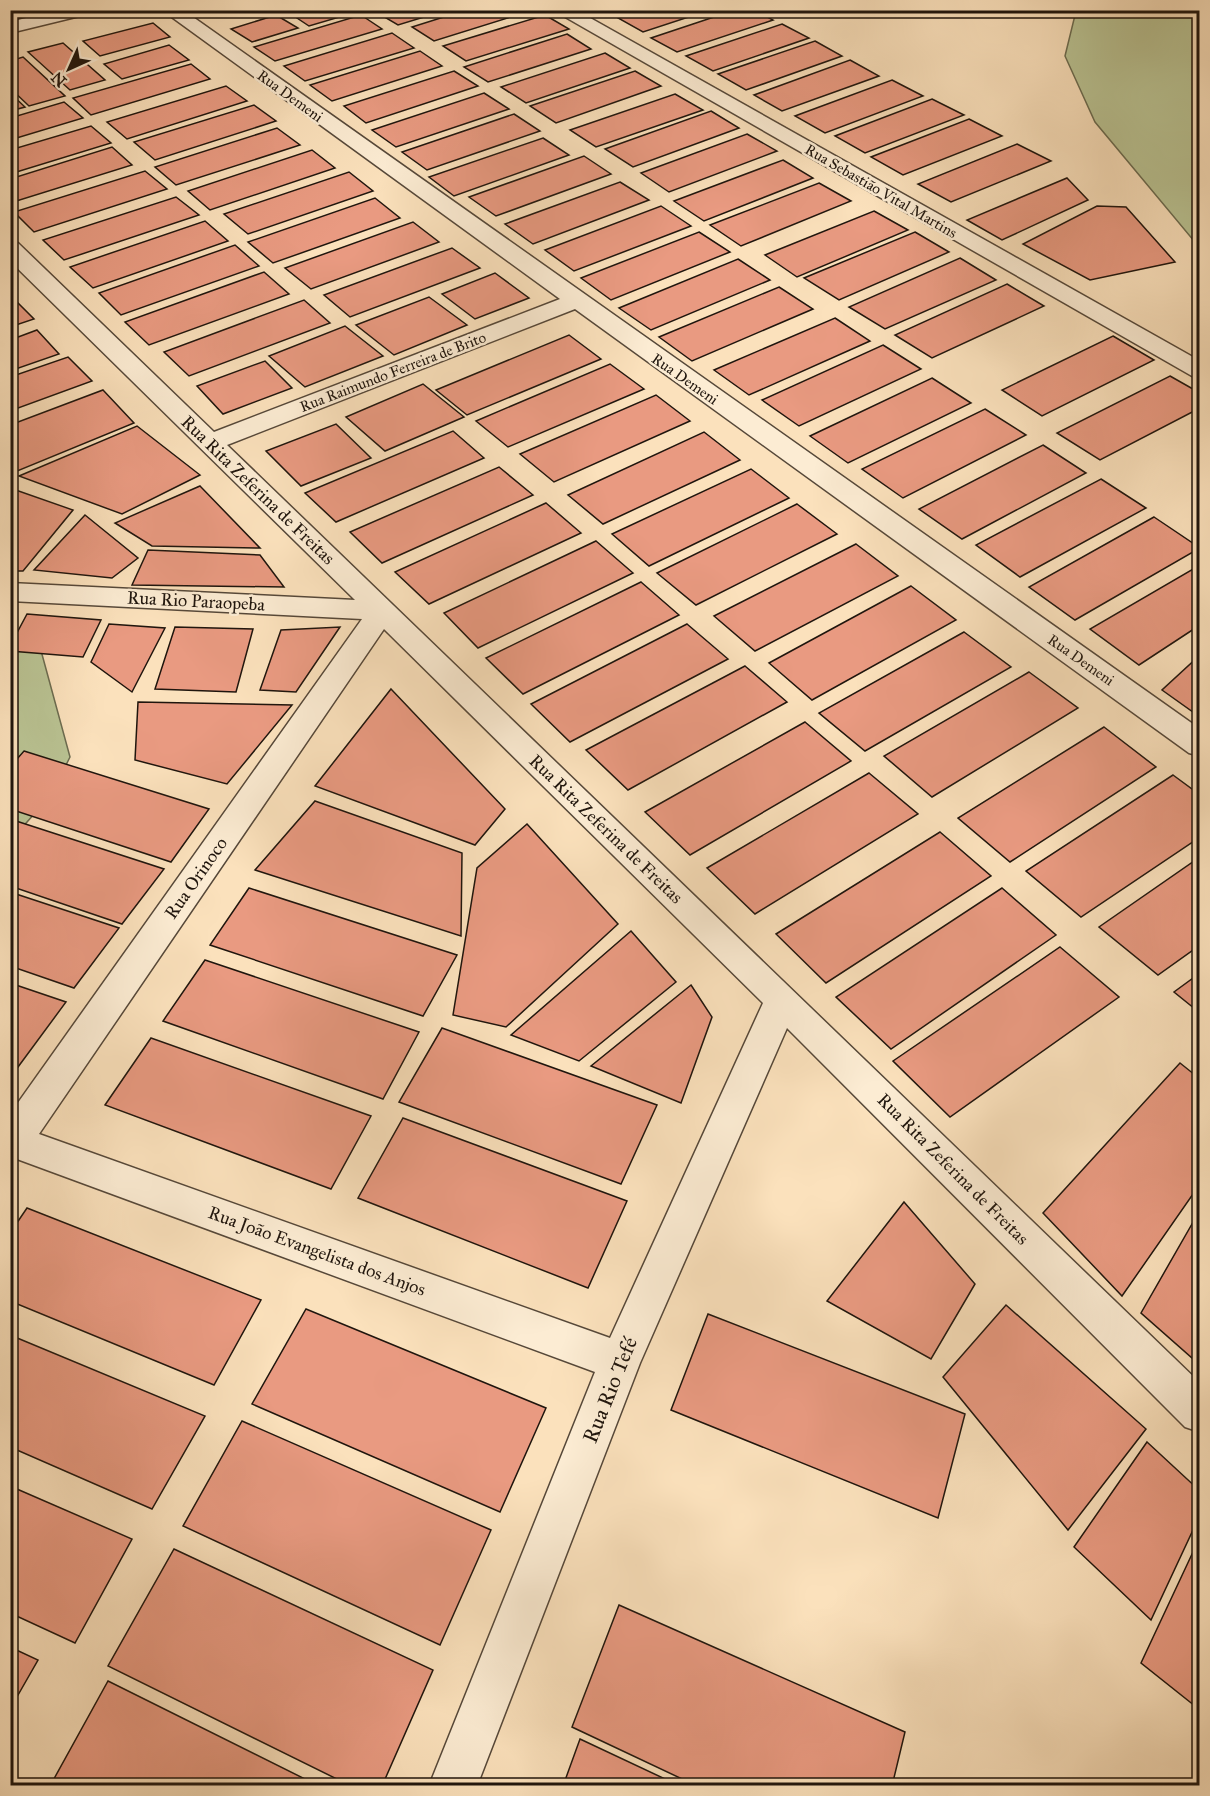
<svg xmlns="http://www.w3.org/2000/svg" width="1210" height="1796" viewBox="0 0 1210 1796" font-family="'IM FELL Great Primer',serif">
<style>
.green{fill:#bac494;stroke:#6c6c50;stroke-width:1.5}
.building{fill:#e99a81;stroke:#1f150d;stroke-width:1.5}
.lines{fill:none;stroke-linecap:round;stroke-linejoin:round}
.minor-casing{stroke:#564839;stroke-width:3}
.minor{fill:#fcecd3;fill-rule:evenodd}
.labels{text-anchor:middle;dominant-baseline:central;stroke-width:5;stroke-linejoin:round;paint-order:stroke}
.far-street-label{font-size:15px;fill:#1f150d;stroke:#fcecd3}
.street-label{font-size:18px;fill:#1f150d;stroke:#fcecd3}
.near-street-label{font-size:21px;fill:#1f150d;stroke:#fcecd3}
</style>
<rect width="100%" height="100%" fill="#fbe1bc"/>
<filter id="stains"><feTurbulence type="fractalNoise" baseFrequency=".00333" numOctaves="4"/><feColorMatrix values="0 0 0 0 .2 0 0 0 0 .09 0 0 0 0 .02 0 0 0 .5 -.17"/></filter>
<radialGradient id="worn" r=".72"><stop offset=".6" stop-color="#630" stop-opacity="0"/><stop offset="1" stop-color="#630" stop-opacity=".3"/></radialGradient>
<g class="green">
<polygon points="1076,11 1199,11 1199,247 1095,122 1065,56"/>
<polygon points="11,642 40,647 70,757 51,795 11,840"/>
</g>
<g class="building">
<polygon points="285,10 360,10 360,11 309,26"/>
<polygon points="380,10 447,10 398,25 376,12"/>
<polygon points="466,10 533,10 434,41 412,27"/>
<polygon points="642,10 710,10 643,32 618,18"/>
<polygon points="735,10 754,10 773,20 677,52 651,38"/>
<polygon points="276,15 298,28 252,42 231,29"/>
<polygon points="361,15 382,29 275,61 254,47"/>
<polygon points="545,15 569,29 466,61 443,46"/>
<polygon points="153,23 170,37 100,56 83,41"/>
<polygon points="782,24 809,38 713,71 686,56"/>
<polygon points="392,33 414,48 305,81 284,66"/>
<polygon points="567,34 591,49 488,82 464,67"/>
<polygon points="815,41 842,56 746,90 718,74"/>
<polygon points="63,43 105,80 70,90 28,52"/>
<polygon points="169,45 189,60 122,79 104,64"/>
<polygon points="420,51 442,66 332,101 310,85"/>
<polygon points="605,53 630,68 526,103 501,87"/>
<polygon points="23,57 65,96 29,106 10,88 10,61"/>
<polygon points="850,60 879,76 782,111 754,95"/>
<polygon points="191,64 210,79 91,115 73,98"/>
<polygon points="454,71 478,86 366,123 344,106"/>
<polygon points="635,71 661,86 556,123 530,106"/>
<polygon points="892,80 923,96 825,133 795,116"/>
<polygon points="226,86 247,101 127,139 107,122"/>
<polygon points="10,93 25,107 10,111"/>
<polygon points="484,93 509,109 396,147 372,130"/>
<polygon points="675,94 703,110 596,147 570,130"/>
<polygon points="932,99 964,115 865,153 835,136"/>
<polygon points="64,102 83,118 10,140 10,118"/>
<polygon points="254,105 276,121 155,160 134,142"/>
<polygon points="711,111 739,128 633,167 605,149"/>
<polygon points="514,114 540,131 427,170 402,152"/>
<polygon points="969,119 1002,136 903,175 871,157"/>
<polygon points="91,126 111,143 10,174 10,150"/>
<polygon points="277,128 300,145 176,185 155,167"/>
<polygon points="747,134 777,151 669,192 641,173"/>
<polygon points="543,138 569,155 454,196 429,177"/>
<polygon points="1017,144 1051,161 951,202 918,184"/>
<polygon points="112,147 132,165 10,203 10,179"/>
<polygon points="312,150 335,168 210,210 188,191"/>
<polygon points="584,156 611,174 496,216 469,197"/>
<polygon points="783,160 813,178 704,221 674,201"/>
<polygon points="145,171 167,189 34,232 14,212"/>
<polygon points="349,172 373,191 248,234 224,214"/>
<polygon points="1067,178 1088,200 1002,240 967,220"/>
<polygon points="620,182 649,200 533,244 505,224"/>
<polygon points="819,183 851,201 741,246 710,225"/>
<polygon points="176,197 199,215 64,260 43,240"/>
<polygon points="375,198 400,218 273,263 248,242"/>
<polygon points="661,206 691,226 574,271 545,250"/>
<polygon points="1097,206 1126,207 1175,262 1090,280 1023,244"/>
<polygon points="874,211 908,230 797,277 765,255"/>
<polygon points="205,221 228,241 93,288 70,267"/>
<polygon points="413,222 439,242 311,289 285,268"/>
<polygon points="699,232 730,252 611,300 581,278"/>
<polygon points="915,232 949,252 839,300 804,278"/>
<polygon points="235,245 259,266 121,315 99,293"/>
<polygon points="452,248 480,268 350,317 324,295"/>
<polygon points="960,258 996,280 885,329 849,307"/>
<polygon points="738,259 770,280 651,330 619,308"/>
<polygon points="264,272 289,294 149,345 125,322"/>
<polygon points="495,273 529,298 475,319 442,294"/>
<polygon points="1007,284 1044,306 932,358 895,335"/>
<polygon points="779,287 813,309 692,361 659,337"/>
<polygon points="10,297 12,297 34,319 10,327"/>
<polygon points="429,297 467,325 394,355 356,325"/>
<polygon points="304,300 330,323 189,376 164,352"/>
<polygon points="835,318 870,341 749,395 714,370"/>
<polygon points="345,326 383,356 305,387 269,356"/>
<polygon points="37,330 59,354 10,371 10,340"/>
<polygon points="569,335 601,359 467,415 436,390"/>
<polygon points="1113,336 1154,360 1042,416 1002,390"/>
<polygon points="883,345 921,369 799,426 762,400"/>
<polygon points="68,357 92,381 10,411 10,377"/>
<polygon points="265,361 292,388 223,414 197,386"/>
<polygon points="610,364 644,389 508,447 476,421"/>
<polygon points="1170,376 1200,393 1200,408 1100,460 1057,433"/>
<polygon points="932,378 971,403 848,463 810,436"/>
<polygon points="423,384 464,417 385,451 346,417"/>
<polygon points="103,390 134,423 10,474 10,425"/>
<polygon points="656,395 690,421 554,482 520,454"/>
<polygon points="985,409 1026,435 903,498 862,469"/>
<polygon points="336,424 371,458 301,486 266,451"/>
<polygon points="137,426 200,475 122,514 19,476"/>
<polygon points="453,431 484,458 336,522 305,493"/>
<polygon points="704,432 740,460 603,524 568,495"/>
<polygon points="1043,445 1086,473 962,539 919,509"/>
<polygon points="499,467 533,495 382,563 350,532"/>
<polygon points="751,469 789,498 649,566 612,534"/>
<polygon points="1101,479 1146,508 1020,577 976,545"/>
<polygon points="200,486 260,548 152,546 115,523"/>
<polygon points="10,488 73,510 23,571 10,571"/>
<polygon points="546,503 581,533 429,604 395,572"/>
<polygon points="797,504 837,534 696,605 657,573"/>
<polygon points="85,515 138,558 112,578 34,570"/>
<polygon points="1154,517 1200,548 1075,620 1029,587"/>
<polygon points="596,541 633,573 478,648 444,613"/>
<polygon points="856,544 898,576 755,651 714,616"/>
<polygon points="148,550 260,555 284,587 132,585"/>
<polygon points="1200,565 1200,625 1139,665 1090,629"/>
<polygon points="641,582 679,615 523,694 486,658"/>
<polygon points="911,586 956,620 812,700 769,663"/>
<polygon points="27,614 101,620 83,657 10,651 10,646"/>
<polygon points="109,624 165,628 132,692 91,662"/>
<polygon points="687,624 728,659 570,742 531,704"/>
<polygon points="175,627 253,629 236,692 155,689"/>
<polygon points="340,627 296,692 260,690 281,630"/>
<polygon points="964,632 1011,667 865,751 819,713"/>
<polygon points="1200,655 1200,717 1162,690"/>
<polygon points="745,666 787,702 628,790 586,750"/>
<polygon points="1029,672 1078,708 932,797 884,756"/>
<polygon points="391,689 505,809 475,845 315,786"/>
<polygon points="138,702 292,705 227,784 135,760"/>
<polygon points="805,722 851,761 690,855 645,812"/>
<polygon points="1104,727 1156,767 1010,862 958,818"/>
<polygon points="24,751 209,809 171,862 10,809 10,767"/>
<polygon points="869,773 918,814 755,914 707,868"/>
<polygon points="1173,775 1200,795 1200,837 1081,917 1026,871"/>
<polygon points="315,801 462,853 461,936 255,870"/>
<polygon points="10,819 164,869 122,924 10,886"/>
<polygon points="527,824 618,924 506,1027 453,1015 477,868"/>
<polygon points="940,832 991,876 826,983 776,934"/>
<polygon points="1200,857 1200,945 1158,975 1099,927"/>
<polygon points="249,888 457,955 423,1016 210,945"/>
<polygon points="1002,888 1056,935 891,1049 836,997"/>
<polygon points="10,892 119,928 74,988 10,966"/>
<polygon points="631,931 676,982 579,1061 511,1035"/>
<polygon points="1060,947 1119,997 950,1117 893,1061"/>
<polygon points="205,960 419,1032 383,1099 163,1021"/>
<polygon points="1200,973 1200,1013 1174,992"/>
<polygon points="10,983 66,1002 18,1067 10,1064"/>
<polygon points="691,985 712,1017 681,1103 591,1066"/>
<polygon points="442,1028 657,1105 621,1184 399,1102"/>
<polygon points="151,1038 371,1116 331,1189 105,1105"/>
<polygon points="1180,1063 1200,1079 1200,1184 1122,1296 1043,1213"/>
<polygon points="403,1118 627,1201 588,1288 358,1198"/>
<polygon points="904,1202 975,1284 931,1359 827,1301"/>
<polygon points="27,1208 261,1300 214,1385 10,1301 10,1233"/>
<polygon points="1200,1210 1200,1365 1141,1313"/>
<polygon points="1006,1305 1146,1429 1068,1530 943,1377"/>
<polygon points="306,1309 546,1408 500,1512 252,1404"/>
<polygon points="708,1314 965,1414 938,1518 671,1410"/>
<polygon points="10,1335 205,1416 152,1509 10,1447"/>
<polygon points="242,1421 491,1530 440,1645 183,1526"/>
<polygon points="1147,1442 1200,1491 1200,1515 1151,1620 1074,1547"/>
<polygon points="10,1486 132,1539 75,1643 10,1613"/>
<polygon points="1200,1537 1200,1710 1141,1663"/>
<polygon points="174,1549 433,1670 382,1786 351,1786 108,1666"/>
<polygon points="619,1605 905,1732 892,1786 697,1786 572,1727"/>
<polygon points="10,1647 38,1660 10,1709"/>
<polygon points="108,1681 319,1786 50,1786"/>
<polygon points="580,1739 680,1786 563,1786"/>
</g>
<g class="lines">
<defs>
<g id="minor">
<polygon points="58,10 91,10 88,14 10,33 10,22"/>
<path d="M162 10H183L1200 729V756L1189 753 575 309 227 445 1200 1383V1432L1185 1427 787 1028 640 1363 477 1786H429L595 1372 17 1159 10 1161V1114L362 619 10 601V583L355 600 10 261V242L18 243 214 432 560 299ZM384 629 763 1003 610 1338 39 1134Z"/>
<polygon points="553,10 576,10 1200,361 1200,378 1192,376"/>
</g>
</defs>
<use href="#minor" class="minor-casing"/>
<use href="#minor" class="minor"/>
</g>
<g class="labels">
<g class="far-street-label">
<text transform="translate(290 96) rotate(36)">Rua Demeni</text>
<text transform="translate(881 191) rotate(30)">Rua Sebastião Vital Martins</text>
<text transform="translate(393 372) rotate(-21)">Rua Raimundo Ferreira de Brito</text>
<text transform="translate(685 379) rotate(35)">Rua Demeni</text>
<text transform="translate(1081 660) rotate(35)">Rua Demeni</text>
</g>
<g class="street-label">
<text transform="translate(258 490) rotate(44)">Rua Rita Zeferina de Freitas</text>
<text transform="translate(196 601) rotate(3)">Rua Rio Paraopeba</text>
<text transform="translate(606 829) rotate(44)">Rua Rita Zeferina de Freitas</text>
<text transform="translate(196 878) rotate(-55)">Rua Orinoco</text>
<text transform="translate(953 1169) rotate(45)">Rua Rita Zeferina de Freitas</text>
<text transform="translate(317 1251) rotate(20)">Rua João Evangelista dos Anjos</text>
</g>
<g class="near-street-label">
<text transform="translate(610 1390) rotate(-68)">Rua Rio Tefé</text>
</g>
</g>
<rect width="1210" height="1796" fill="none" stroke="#fbe1bc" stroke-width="36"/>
<rect x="12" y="12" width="1186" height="1772" fill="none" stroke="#1f150d" stroke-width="3"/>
<rect x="18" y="18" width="1174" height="1760" fill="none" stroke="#1f150d" stroke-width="1.5"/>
<g transform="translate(69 69) rotate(225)" stroke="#fcecd3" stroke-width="4.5" paint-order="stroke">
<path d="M0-4.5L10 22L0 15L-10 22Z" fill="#1f150d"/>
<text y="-9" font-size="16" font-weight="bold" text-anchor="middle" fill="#1f150d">N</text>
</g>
<rect width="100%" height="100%" filter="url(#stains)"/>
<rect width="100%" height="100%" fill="url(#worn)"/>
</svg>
